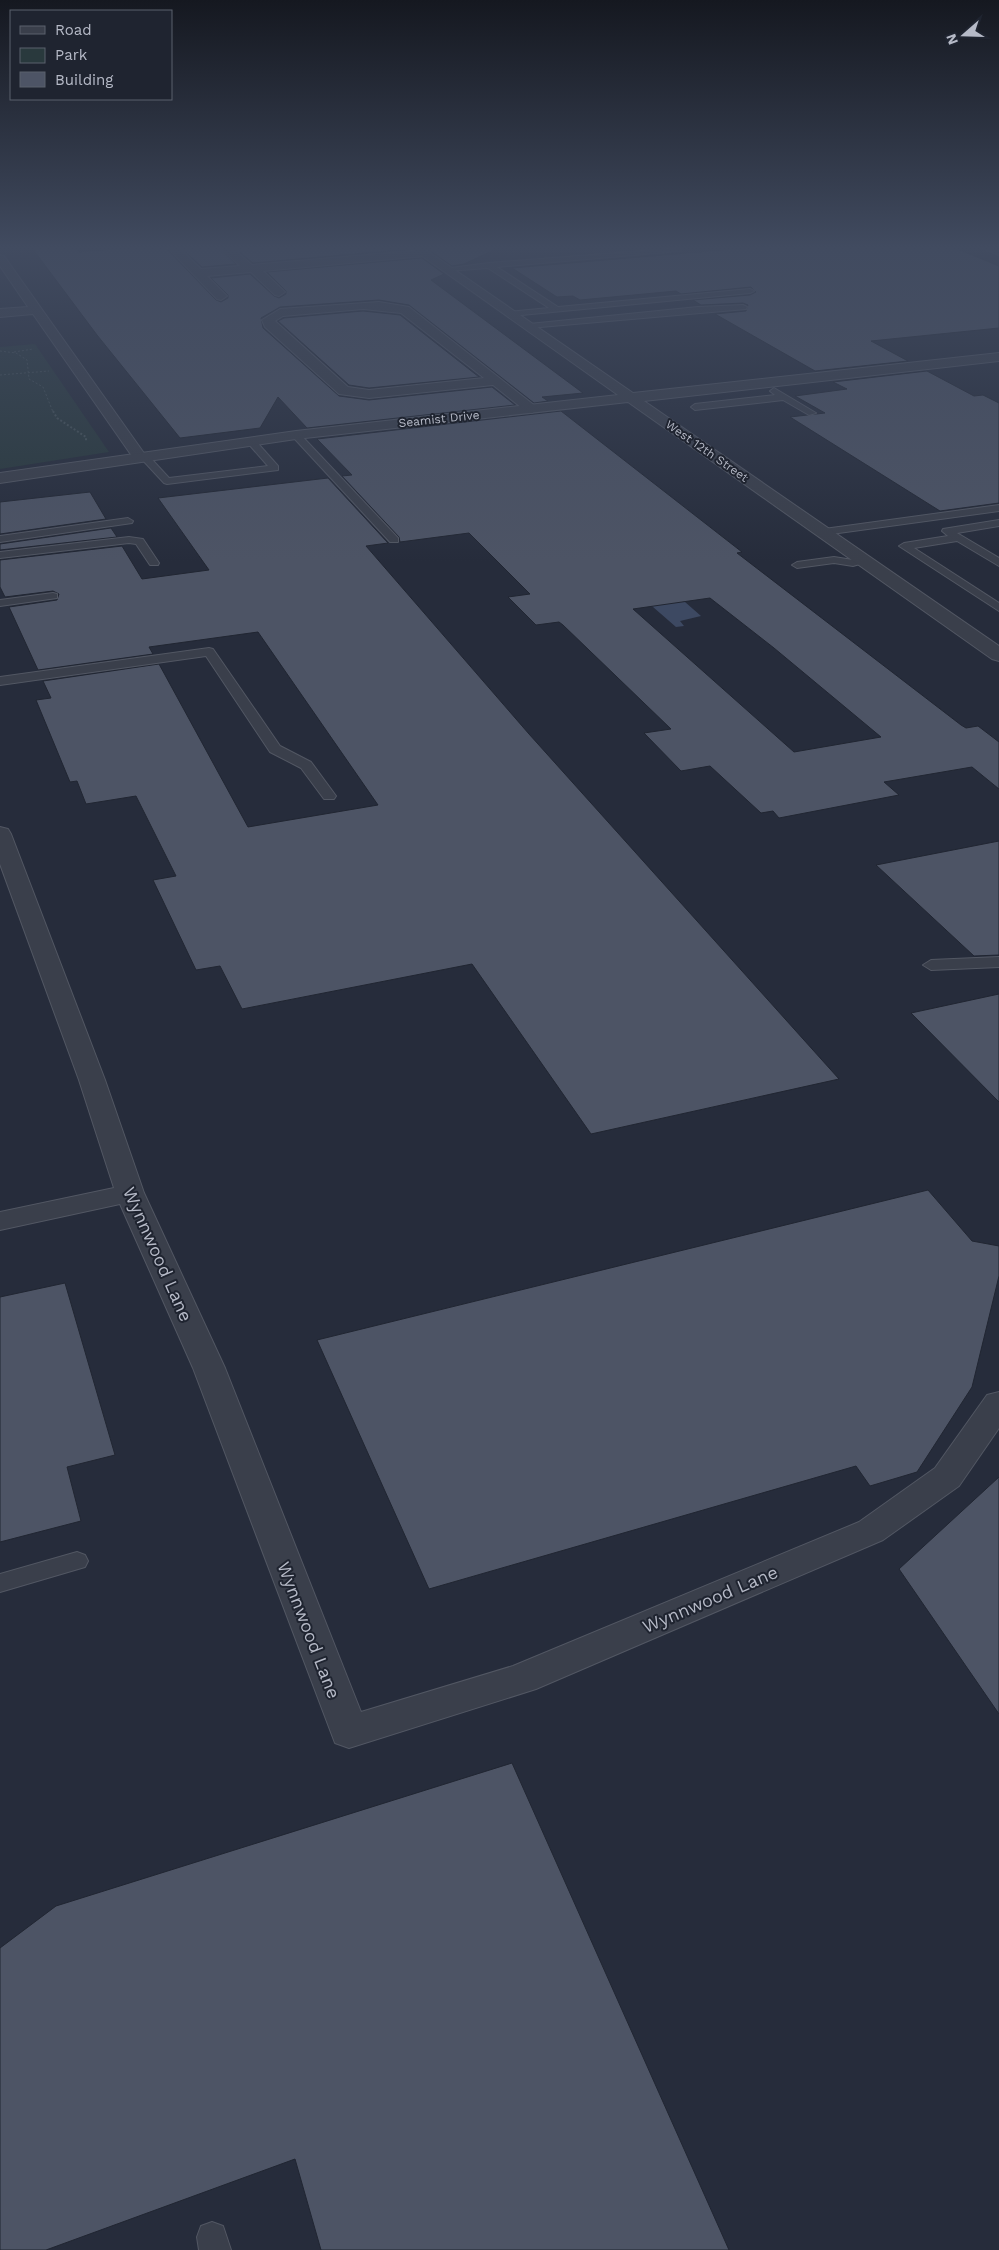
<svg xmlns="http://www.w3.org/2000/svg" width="999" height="2250" viewBox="0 0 999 2250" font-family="'Work Sans',sans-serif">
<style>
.green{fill:#29393d}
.water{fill:#3d4962}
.building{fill:#4d5465;stroke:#212632;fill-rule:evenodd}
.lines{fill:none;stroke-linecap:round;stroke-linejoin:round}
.service-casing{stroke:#525763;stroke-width:2}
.minor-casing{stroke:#525763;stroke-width:2}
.tertiary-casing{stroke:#525763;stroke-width:2}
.path-far1{stroke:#465459;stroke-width:1;stroke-dasharray:2 2;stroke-linecap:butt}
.path{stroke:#465459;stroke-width:2;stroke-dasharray:2 2;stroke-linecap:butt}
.service{fill:#3a3f4b;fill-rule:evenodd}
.minor{fill:#3a3f4b;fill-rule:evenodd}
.tertiary{fill:#3a3f4b;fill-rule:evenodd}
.labels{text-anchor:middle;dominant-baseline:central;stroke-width:4;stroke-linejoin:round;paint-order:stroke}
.far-street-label{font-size:12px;fill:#b6bac7;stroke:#1f2430}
.near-street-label{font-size:18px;fill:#b6bac7;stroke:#1f2430}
</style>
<rect width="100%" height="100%" fill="#262c3b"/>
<polygon class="green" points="35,344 109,452 0,469 0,347"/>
<polygon class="water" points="645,600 685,602 701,616 680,621 684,626 676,627"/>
<g class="building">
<polygon points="32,248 75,248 79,252 127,248 166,248 216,300 221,302 228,298 228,295 211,278 250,274 274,296 279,298 286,294 286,291 267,272 422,258 444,274 431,280 583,393 542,397 548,401 534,403 409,305 379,300 280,307 261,318 263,328 339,396 369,400 492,387 515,405 307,428 278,397 260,428 180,438 97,335"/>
<polygon points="181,248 219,248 236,264 202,267"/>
<polygon points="234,248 409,248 410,249 253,263"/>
<polygon points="426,248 498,248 464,264 452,266"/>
<polygon points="745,248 955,248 999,266 999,328 871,341 908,361 815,371 715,314 746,311 748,305 743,303 701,305 693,300 750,295 756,292 751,287 681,294 676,291 580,300 573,296 557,297 512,268"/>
<polygon points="363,311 400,315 479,377 369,388 349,385 278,321 284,318"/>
<polygon points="927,371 974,396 983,395 999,403 999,503 940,511 790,417 825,413 795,396 847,389 833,382"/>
<path d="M561 411 742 552 737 553 961 725 966 728 978 726 999 742V789L972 767 884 782 899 795 779 818 773 811 761 813 710 766 681 771 644 733 671 729 563 625 559 622 536 625 508 597 530 594 469 533 400 542 399 537 342 476 352 475 317 439ZM710 598 774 648 881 737 794 752 633 609Z"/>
<polygon points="328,478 388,543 366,546 529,734 839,1079 591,1134 472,964 242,1009 220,966 196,970 153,880 176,876 136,796 86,804 77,781 70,782 36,700 51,698 43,681 159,664 248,827 378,805 258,632 149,647 153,654 38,670 9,607 57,600 59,594 53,591 5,597 0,587 0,560 122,546 142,579 209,570 158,498"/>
<polygon points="90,492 106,519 0,534 0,502"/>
<polygon points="111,528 117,537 0,550 0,544"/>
<polygon points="999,841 999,955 974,956 876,865"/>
<polygon points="999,994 999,1102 911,1013"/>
<polygon points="928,1190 972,1241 999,1246 999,1276 972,1387 917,1472 870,1486 856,1466 429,1589 317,1340"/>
<polygon points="65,1283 115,1455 67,1467 81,1521 0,1542 0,1297"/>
<polygon points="999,1477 999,1714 899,1569"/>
<polygon points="512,1763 729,2250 321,2250 295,2159 46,2250 0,2250 0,1948 56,1906"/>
</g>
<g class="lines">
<defs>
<g id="service">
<polygon points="681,248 679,251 497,267 558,307 750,289 754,291 750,293 511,316 508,316 508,312 549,308 488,268 447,271 443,269 489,263"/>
<polygon points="982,248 990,248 999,251 999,255"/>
<polygon points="743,305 747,307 746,309 529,328 525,326 529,324 698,307"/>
<polygon points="774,388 816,413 809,415 783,400 695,410 691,407 695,404 775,395 770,391"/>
<polygon points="293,433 299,433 398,538 398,542 390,542 293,437"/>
<polygon points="251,438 254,439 278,466 278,470 167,484 164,483 138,455 146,453 169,478 268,466 246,441"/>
<polygon points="999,505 999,511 824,535 819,532 824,529"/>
<polygon points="128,518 133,521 132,523 0,542 0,536"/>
<polygon points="999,520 999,526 957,533 999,558 999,566 957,541 914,548 999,603 999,611 899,546 904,543 948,536 942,531 943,529"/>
<polygon points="129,537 143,539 159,563 158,565 150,565 136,544 129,543 0,558 0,552"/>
<polygon points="834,557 853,560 865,558 870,561 853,566 834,563 797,568 792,565 797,562"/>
<polygon points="53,593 57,594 57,598 0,606 0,600"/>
<polygon points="209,648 213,649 280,746 311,762 336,796 334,799 324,799 301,768 270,752 206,656 0,685 0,677"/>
<polygon points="999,957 999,967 931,970 923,965 931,960"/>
<polygon points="77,1552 85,1555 88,1561 85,1567 0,1592 0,1574"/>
<polygon points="212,2222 223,2226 231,2250 199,2250 197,2237 201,2226"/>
</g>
<g id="minor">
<polygon points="168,248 179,248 201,269 240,266 221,248 232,248 252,265 424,250 430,253 424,256 263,271 285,292 279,296 275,295 251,272 207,276 227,296 221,300 217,299"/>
<polygon points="0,255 4,256 146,456 144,459 134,459 33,314 0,317 0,309 28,307 0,266"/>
<path d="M379 302 409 307 539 409 532 413 527 412 493 385 369 398 339 394 265 327 262 320 280 309ZM363 309 401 313 484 378 369 390 348 387 275 321 283 316Z"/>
<polygon points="0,827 8,829 11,834 105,1080 144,1193 225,1368 361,1712 513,1666 859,1522 935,1468 987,1395 999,1392 999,1428 959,1486 883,1540 536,1689 349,1748 335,1743 193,1368 120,1204 0,1230 0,1212 114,1188 79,1080 0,864"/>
</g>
<polygon id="tertiary" points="411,248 423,248 633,393 999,353 999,361 644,401 999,646 999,661 992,659 628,402 296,439 0,483 0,473 296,431 618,395"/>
</defs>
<use href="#service" class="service-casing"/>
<use href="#minor" class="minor-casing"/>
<use href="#tertiary" class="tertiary-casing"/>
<g class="path-far1">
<polyline points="0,351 16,353 27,360 29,379 43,387 53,412"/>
<polyline points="14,352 33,349"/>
<polyline points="0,375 49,371"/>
</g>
<polyline class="path" points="53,411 57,418 86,437 86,441"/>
<use href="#service" class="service"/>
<use href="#minor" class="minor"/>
<use href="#tertiary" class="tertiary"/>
</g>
<linearGradient id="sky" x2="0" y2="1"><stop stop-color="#151820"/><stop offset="0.44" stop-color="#414b60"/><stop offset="1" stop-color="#414b60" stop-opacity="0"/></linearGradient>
<rect width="999" height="562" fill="url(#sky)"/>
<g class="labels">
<g class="far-street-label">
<text transform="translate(439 419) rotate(-6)">Seamist Drive</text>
<text transform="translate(707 451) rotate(35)">West 12th Street</text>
</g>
<g class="near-street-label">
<text transform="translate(158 1254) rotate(66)">Wynnwood Lane</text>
<text transform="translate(710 1599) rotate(-23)">Wynnwood Lane</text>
<text transform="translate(309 1630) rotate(69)">Wynnwood Lane</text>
</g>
</g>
<rect x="10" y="10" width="162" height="90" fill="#1f2430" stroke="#5b606c"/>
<rect x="20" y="26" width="25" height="8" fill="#3a3f4b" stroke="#5b606c"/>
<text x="55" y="35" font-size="15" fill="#b6bac7">Road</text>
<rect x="20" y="48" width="25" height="15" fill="#29393d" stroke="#5b606c"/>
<text x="55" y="60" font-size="15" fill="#b6bac7">Park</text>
<rect x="20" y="72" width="25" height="15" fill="#4d5465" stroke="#5b606c"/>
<text x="55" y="85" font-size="15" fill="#b6bac7">Building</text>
<g transform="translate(964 35) rotate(250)" stroke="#1f2430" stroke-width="4" paint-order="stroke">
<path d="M0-4L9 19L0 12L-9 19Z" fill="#b6bac7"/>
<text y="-8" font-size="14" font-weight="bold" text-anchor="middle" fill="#b6bac7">N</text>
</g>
</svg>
